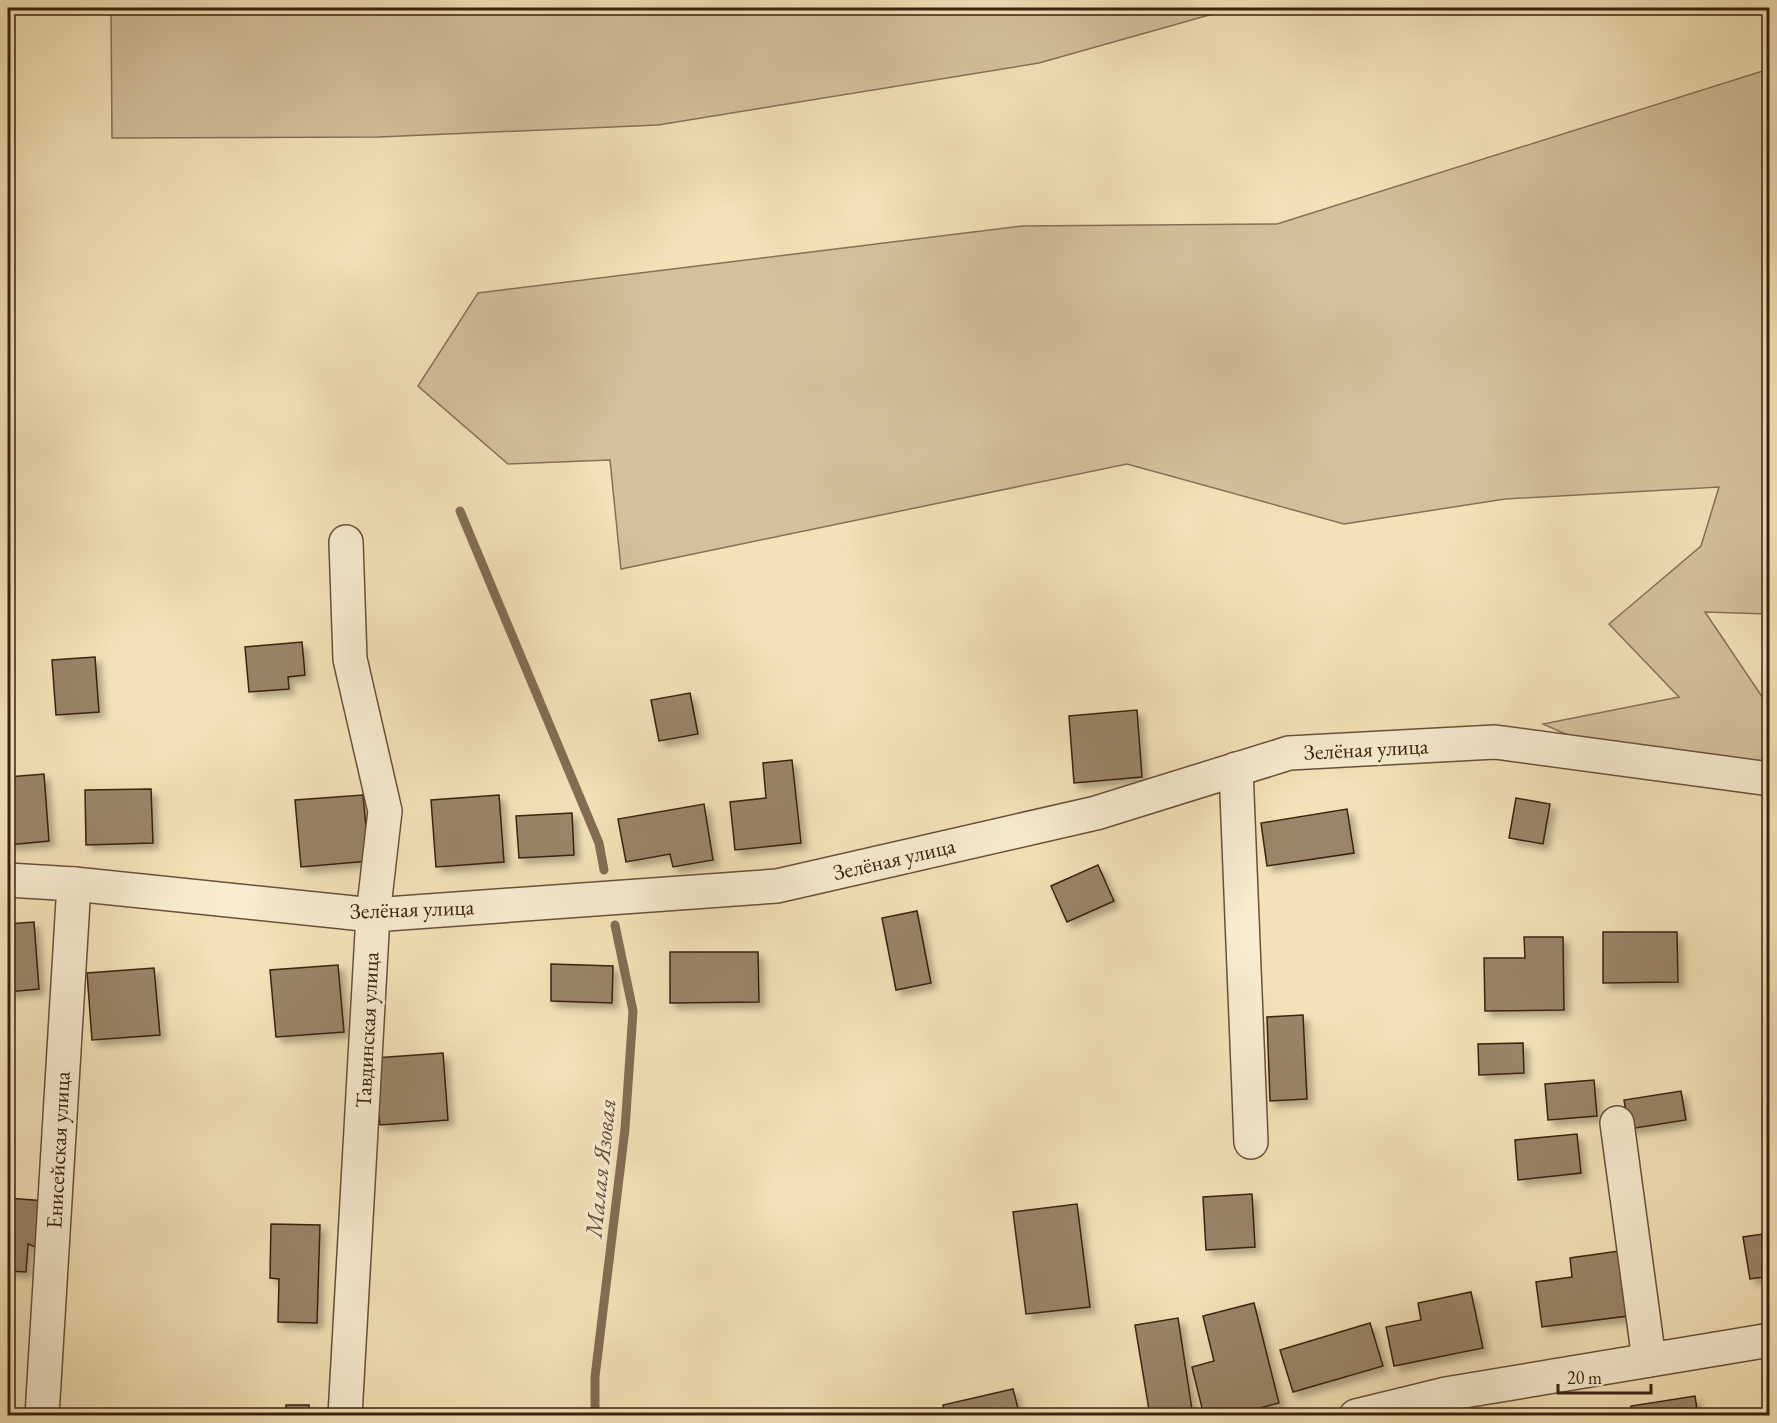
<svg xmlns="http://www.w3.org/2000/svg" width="1777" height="1423" viewBox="0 0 1777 1423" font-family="'EB Garamond',serif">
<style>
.green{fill:#d4c19b;stroke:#877056;stroke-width:1.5}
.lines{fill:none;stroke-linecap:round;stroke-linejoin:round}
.stream{stroke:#836d53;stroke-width:9}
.building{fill:#9a8567;stroke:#3a2011;stroke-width:1.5;filter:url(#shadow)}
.street-casing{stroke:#68503a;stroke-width:36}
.street{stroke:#f7ecd0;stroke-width:33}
.labels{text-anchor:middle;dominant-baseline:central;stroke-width:6;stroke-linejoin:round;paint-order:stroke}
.street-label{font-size:22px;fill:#3a2011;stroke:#f7ecd0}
.water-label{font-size:24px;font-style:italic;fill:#654d38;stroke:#f7ecd0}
</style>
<defs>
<filter id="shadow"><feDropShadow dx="5.5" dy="5.5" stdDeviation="3" flood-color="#0004"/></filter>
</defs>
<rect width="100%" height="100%" fill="#f3e2b7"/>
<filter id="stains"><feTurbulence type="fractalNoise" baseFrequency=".00333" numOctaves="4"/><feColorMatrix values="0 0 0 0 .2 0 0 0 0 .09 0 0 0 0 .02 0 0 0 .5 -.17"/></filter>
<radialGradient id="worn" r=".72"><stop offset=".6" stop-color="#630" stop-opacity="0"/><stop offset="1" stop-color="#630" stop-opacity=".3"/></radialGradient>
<g class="green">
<polygon points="111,8 1234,8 1039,63 658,125 379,137 112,138"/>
<polygon points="1769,69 1769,614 1705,612 1769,707 1769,776 1615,756 1543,724 1679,697 1609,624 1701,546 1719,487 1505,499 1344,524 1127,464 621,569 610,460 508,464 418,386 478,293 1022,226 1277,224"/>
</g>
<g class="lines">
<g class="stream">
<polyline points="460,511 599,843 604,870"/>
<polyline points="595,1416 595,1377 625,1129 633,1011 615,925"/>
</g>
</g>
<g class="building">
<polygon points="302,642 305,675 288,677 289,689 249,692 245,647"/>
<polygon points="95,657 99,712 56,715 52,660"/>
<polygon points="690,693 698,734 659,741 651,700"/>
<polygon points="1137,710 1142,777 1074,783 1069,716"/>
<polygon points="792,760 801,843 735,850 730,802 766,798 763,763"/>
<polygon points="44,774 49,841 8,845 8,777"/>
<polygon points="151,789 153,843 86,845 85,790"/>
<polygon points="363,795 369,861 301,867 295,800"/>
<polygon points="499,795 504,862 436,867 431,800"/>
<polygon points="1516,798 1550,804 1543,844 1509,838"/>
<polygon points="704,804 713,860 673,867 670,854 626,862 618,819"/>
<polygon points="1347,809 1354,853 1267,866 1261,823"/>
<polygon points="572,813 574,855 519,858 516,816"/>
<polygon points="1098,865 1114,901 1067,922 1051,886"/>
<polygon points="917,911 931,983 896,990 882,918"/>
<polygon points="34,922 39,989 8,992 8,924"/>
<polygon points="1603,932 1677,932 1678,982 1603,983"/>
<polygon points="1524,937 1563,937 1564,1010 1485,1011 1484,958 1525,958"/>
<polygon points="670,952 758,952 759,1002 670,1003"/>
<polygon points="551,964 613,966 612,1003 551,1001"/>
<polygon points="338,965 344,1032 276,1037 270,970"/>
<polygon points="154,968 160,1035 92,1040 87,973"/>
<polygon points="1303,1015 1307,1099 1270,1101 1267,1017"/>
<polygon points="1523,1043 1524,1073 1479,1075 1478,1044"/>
<polygon points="443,1053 448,1120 380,1125 375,1058"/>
<polygon points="1594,1080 1597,1116 1548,1120 1545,1084"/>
<polygon points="1681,1091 1686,1120 1629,1129 1624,1100"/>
<polygon points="1577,1134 1581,1173 1518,1180 1515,1140"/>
<polygon points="1252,1194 1255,1247 1206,1250 1203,1197"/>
<polygon points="8,1198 45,1201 41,1249 28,1244 26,1272 8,1271"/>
<polygon points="1077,1204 1090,1307 1026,1314 1013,1212"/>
<polygon points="271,1224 320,1225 317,1323 278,1322 279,1279 270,1278"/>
<polygon points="1770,1233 1770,1276 1750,1279 1743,1237"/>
<polygon points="1619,1251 1628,1316 1542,1327 1536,1282 1572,1277 1570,1258"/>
<polygon points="1471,1292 1483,1348 1394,1366 1386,1327 1421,1320 1418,1303"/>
<polygon points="1254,1303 1279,1403 1229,1416 1204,1416 1192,1367 1214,1361 1203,1316"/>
<polygon points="1178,1318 1193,1416 1150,1416 1135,1325"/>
<polygon points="1370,1323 1383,1366 1293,1392 1280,1350"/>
<polygon points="1013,1389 1020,1416 945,1416 943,1405"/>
<polygon points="1695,1396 1698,1416 1633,1416 1631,1406"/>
<rect x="286" y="1405" width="23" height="11"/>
</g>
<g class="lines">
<defs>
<g id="street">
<polyline points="1236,769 1251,1142"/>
<polyline points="8,880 74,884 373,915 777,886 1096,813 1289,753 1495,742 1770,779"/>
<polyline points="1617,1123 1649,1360"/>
<polyline points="42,1416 74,884"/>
<polyline points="345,1416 373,915 385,811 350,659 346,542"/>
<polyline points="1356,1416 1446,1394 1770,1340"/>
</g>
</defs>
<use href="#street" class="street-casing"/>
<use href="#street" class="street"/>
</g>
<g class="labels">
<g class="street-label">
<text transform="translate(1366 749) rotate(-3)">Зелёная улица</text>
<text transform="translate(894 859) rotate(-13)">Зелёная улица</text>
<text transform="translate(412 909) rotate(-2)">Зелёная улица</text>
<text transform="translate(367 1030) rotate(-87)">Тавдинская улица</text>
<text transform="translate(58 1150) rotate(-87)">Енисейская улица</text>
</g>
<g class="water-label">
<text transform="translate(600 1168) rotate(-84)">Малая Язовая</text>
</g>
</g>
<rect width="1777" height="1423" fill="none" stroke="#f3e2b7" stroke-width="30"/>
<rect x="9" y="9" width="1759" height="1405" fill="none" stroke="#3a2011" stroke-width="3"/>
<rect x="15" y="15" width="1747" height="1393" fill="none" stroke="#3a2011" stroke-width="1.5"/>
<path d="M1558 1384v9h93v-9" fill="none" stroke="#3a2011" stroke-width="3"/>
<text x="1567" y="1384" font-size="18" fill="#3a2011" stroke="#f7ecd0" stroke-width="4.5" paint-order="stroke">20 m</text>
<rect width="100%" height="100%" filter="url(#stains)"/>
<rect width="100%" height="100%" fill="url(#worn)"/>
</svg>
